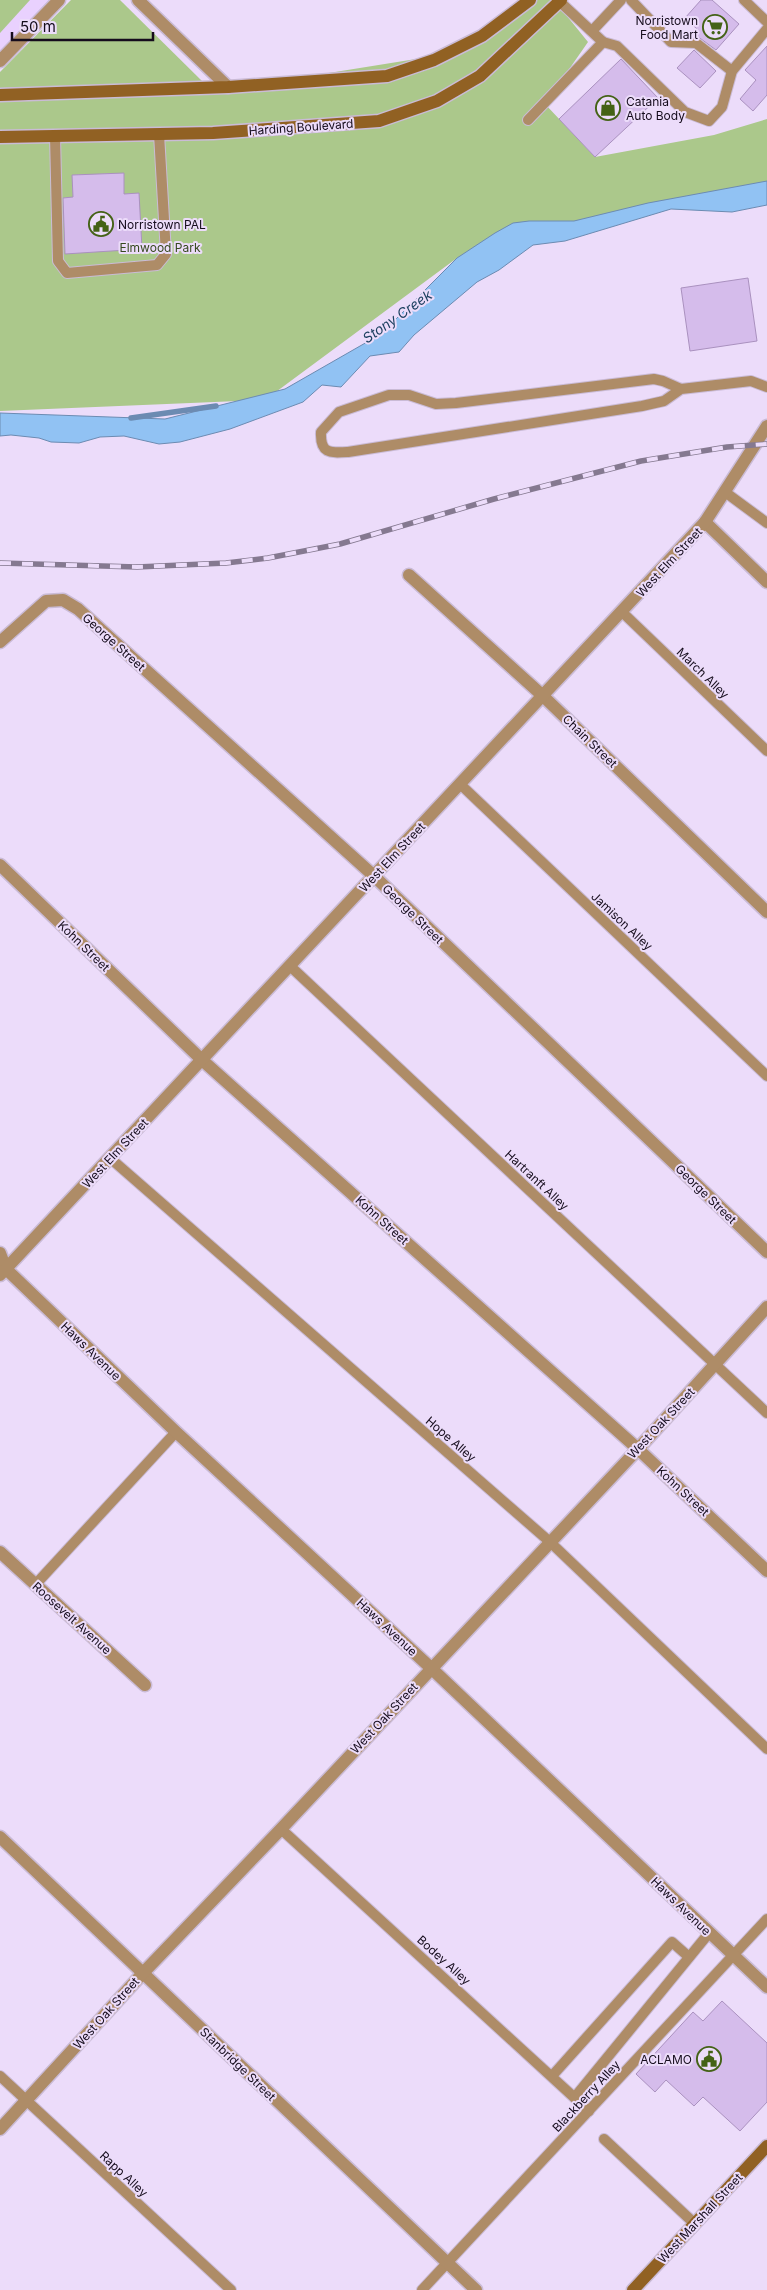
<svg xmlns="http://www.w3.org/2000/svg" width="767" height="2290" viewBox="0 0 767 2290" font-family="Inter,sans-serif">
<style>
.built{fill:#e9d1fe}
.green{fill:#abc88b}
.water{fill:#91c2f3;stroke:#6c8bb2}
.lines{fill:none;stroke-linecap:round;stroke-linejoin:round}
.stream{stroke:#6c8bb2;stroke-width:5.5}
.building{fill:#d5bceb;stroke:#aa91bf}
.lane-casing{stroke:#cabbd6;stroke-width:12}
.street-casing{stroke:#cabbd6;stroke-width:15}
.secondary-casing{stroke:#cabbd6;stroke-width:15}
.lane{stroke:#ae8c67;stroke-width:10}
.street{stroke:#ae8c67;stroke-width:12}
.secondary{stroke:#916123;stroke-width:12}
.rail-casing{stroke:#857990;stroke-width:5.5}
.rail{stroke:#ecdcfa;stroke-width:4;stroke-dasharray:11;stroke-linecap:butt}
.labels{text-anchor:middle;dominant-baseline:central;stroke-width:4;stroke-linejoin:round;paint-order:stroke}
.poi-label{font-size:12px;fill:#150c1c;stroke:#ecdcfa;text-anchor:end}
.street-label{font-size:12px;fill:#150c1c;stroke:#ecdcfa}
.park-label{font-size:12px;fill:#36491e;stroke:#ecdcfa}
.water-label{font-size:14px;font-style:italic;fill:#1e4161;stroke:#ecdcfa}
</style>
<rect width="100%" height="100%" fill="#ecdcfa"/>
<polygon class="built" points="0,0 59,0 0,61"/>
<g class="green">
<polygon points="0,0 30,0 0,33"/>
<polygon points="71,0 120,0 203,82 0,88 0,72"/>
<polygon points="526,0 554,0 588,42 545,104 595,157 714,135 767,119 767,183 457,258 265,400 0,411 0,93 247,86 447,54"/>
</g>
<polygon class="water" points="767,181 767,205 732,212 671,209 565,241 533,245 499,270 477,282 414,335 399,352 370,356 341,387 322,385 303,402 230,429 180,442 159,444 124,436 100,437 79,443 51,442 39,438 11,435 0,436 0,413 165,419 285,389 381,334 457,258 495,233 513,223 529,221 574,221 648,203"/>
<g class="lines">
<polyline class="stream" points="131,418 216,406"/>
</g>
<g class="building">
<polygon points="701,0 712,0 739,24 716,50 693,33 697,29 685,18"/>
<polygon points="767,46 767,95 753,111 740,99 756,80 745,70"/>
<polygon points="694,50 716,71 700,88 677,68"/>
<polygon points="621,59 658,98 595,157 559,119"/>
<polygon points="124,173 124,194 139,193 142,249 65,254 63,198 73,197 72,175"/>
<polygon points="748,278 757,341 690,351 681,288"/>
<polygon points="722,2001 767,2043 767,2102 740,2131 703,2097 694,2106 666,2080 655,2092 636,2074 693,2012 703,2021"/>
</g>
<g class="lines">
<defs>
<g id="lane">
<polyline points="631,0 671,42 696,43 732,71"/>
<polyline points="744,0 767,22"/>
<polyline points="592,31 621,0"/>
<polyline points="603,42 617,46 685,112 709,121 722,107 732,71 767,29"/>
<polyline points="528,120 603,42 558,0"/>
<polyline points="55,136 58,261 67,273 157,265 166,254 159,134"/>
<path d="M681 389 663 381 654 379 456 403 436 404 409 395H389L339 412 321 432C320 454 330 453 348 452L642 406 664 401 681 389 751 381 767 387"/>
<polyline points="725,492 767,523"/>
<polyline points="622,612 767,751"/>
<polyline points="460,784 767,1076"/>
<polyline points="290,966 767,1413"/>
<polyline points="110,1158 550,1542 767,1749"/>
<polyline points="35,1585 176,1432"/>
<polyline points="281,1829 589,2111"/>
<polyline points="0,2076 231,2290"/>
<polyline points="552,2076 672,1942 689,1957"/>
<polyline points="575,2097 709,1933"/>
<polyline points="604,2139 695,2224"/>
<polyline points="422,2290 767,1919"/>
</g>
<g id="street">
<polyline points="138,0 228,87"/>
<polyline points="0,61 59,0"/>
<polyline points="705,522 767,582"/>
<polyline points="409,575 543,696 767,912"/>
<polyline points="0,642 46,601 63,600 78,609 374,876 767,1252"/>
<polyline points="0,865 202,1060 638,1449 767,1571"/>
<polyline points="0,1253 6,1269 176,1432 431,1668 767,1987"/>
<polyline points="0,1275 705,522 767,426"/>
<polyline points="0,1552 145,1685"/>
<polyline points="0,1837 476,2290"/>
<polyline points="0,2129 143,1973 281,1829 638,1449 767,1307"/>
</g>
<g id="secondary">
<polyline points="0,95 228,87 387,76 434,60 482,36 530,0"/>
<polyline points="0,137 213,133 379,121 437,101 480,76 561,0"/>
<polyline points="633,2290 767,2146"/>
</g>
</defs>
<use href="#lane" class="lane-casing"/>
<use href="#street" class="street-casing"/>
<use href="#secondary" class="secondary-casing"/>
<use href="#lane" class="lane"/>
<use href="#street" class="street"/>
<use href="#secondary" class="secondary"/>
<defs>
<polyline id="rail" points="0,563 137,567 226,563 268,558 340,544 494,499 641,461 727,447 767,444"/>
</defs>
<use href="#rail" class="rail-casing"/>
<use href="#rail" class="rail"/>
</g>
<defs>
<symbol id="supermarket-ring" viewBox="-11 -11 22 22"><circle r="9.5" fill="#ecdcfa" stroke="#446216" stroke-width="1.5"/><path d="M-6-5.5h2.5l.6 2H6L4.5 2H-2.5L-4.4-4H-6ZM-1.5 3.2a1.3 1.3 0 1 0 .1 0ZM3 3.2a1.3 1.3 0 1 0 .1 0Z" fill="#446216"/></symbol>
<symbol id="shop-ring" viewBox="-11 -11 22 22"><circle r="9.5" fill="#ecdcfa" stroke="#446216" stroke-width="1.5"/><path d="M-5-2.5h2.3a2.7 3.5 0 0 1 5.4 0H5L5.5 6h-11ZM-1.5-2.5h3a1.5 2.3 0 0 0-3 0Z" fill="#446216"/></symbol>
<symbol id="civic-ring" viewBox="-11 -11 22 22"><circle r="9.5" fill="#ecdcfa" stroke="#446216" stroke-width="1.5"/><path d="M-.6-6.5H3V-4.5H.6V-3L4-1V1h2V6H-6V1h2V-1L-.6-3ZM-1.2 2.5V6h2.4V2.5Z" fill="#446216"/></symbol>
</defs>
<g fill-rule="evenodd">
<use href="#supermarket-ring" x="701" y="13" width="28" height="28"/>
<use href="#shop-ring" x="594" y="94" width="28" height="28"/>
<use href="#civic-ring" x="87" y="210" width="28" height="28"/>
<use href="#civic-ring" x="695" y="2045" width="28" height="28"/>
</g>
<g class="labels">
<g class="poi-label">
<text x="698" y="20">Norristown<tspan x="698" dy="14">Food Mart</tspan></text>
<text x="626" y="101" text-anchor="start">Catania<tspan x="626" dy="14">Auto Body</tspan></text>
<text x="118" y="224" text-anchor="start">Norristown PAL</text>
<text x="692" y="2059">ACLAMO</text>
</g>
<g class="street-label">
<text transform="translate(301 127) rotate(-4)">Harding Boulevard</text>
<text transform="translate(669 562) rotate(-47)">West Elm Street</text>
<text transform="translate(114 642) rotate(42)">George Street</text>
<text transform="translate(703 673) rotate(44)">March Alley</text>
<text transform="translate(590 741) rotate(44)">Chain Street</text>
<text transform="translate(392 857) rotate(-47)">West Elm Street</text>
<text transform="translate(413 914) rotate(44)">George Street</text>
<text transform="translate(622 921) rotate(43)">Jamison Alley</text>
<text transform="translate(84 946) rotate(44)">Kohn Street</text>
<text transform="translate(115 1153) rotate(-47)">West Elm Street</text>
<text transform="translate(537 1180) rotate(43)">Hartranft Alley</text>
<text transform="translate(706 1194) rotate(44)">George Street</text>
<text transform="translate(382 1220) rotate(42)">Kohn Street</text>
<text transform="translate(91 1351) rotate(44)">Haws Avenue</text>
<text transform="translate(661 1423) rotate(-47)">West Oak Street</text>
<text transform="translate(451 1439) rotate(41)">Hope Alley</text>
<text transform="translate(683 1491) rotate(43)">Kohn Street</text>
<text transform="translate(72 1618) rotate(42)">Roosevelt Avenue</text>
<text transform="translate(387 1627) rotate(43)">Haws Avenue</text>
<text transform="translate(384 1718) rotate(-47)">West Oak Street</text>
<text transform="translate(681 1906) rotate(44)">Haws Avenue</text>
<text transform="translate(444 1960) rotate(42)">Bodey Alley</text>
<text transform="translate(106 2013) rotate(-48)">West Oak Street</text>
<text transform="translate(238 2064) rotate(44)">Stanbridge Street</text>
<text transform="translate(586 2096) rotate(-47)">Blackberry Alley</text>
<text transform="translate(124 2174) rotate(43)">Rapp Alley</text>
<text transform="translate(700 2218) rotate(-47)">West Marshall Street</text>
</g>
<g class="park-label">
<text x="160" y="247">Elmwood Park</text>
</g>
<g class="water-label">
<text transform="translate(397 316) rotate(-35)">Stony Creek</text>
</g>
</g>
<path d="M12 32v8h141v-8" fill="none" stroke="#150c1c" stroke-width="2.5"/>
<text x="20" y="32" font-size="15" fill="#150c1c" stroke="#ecdcfa" stroke-width="4" paint-order="stroke">50 m</text>
</svg>
